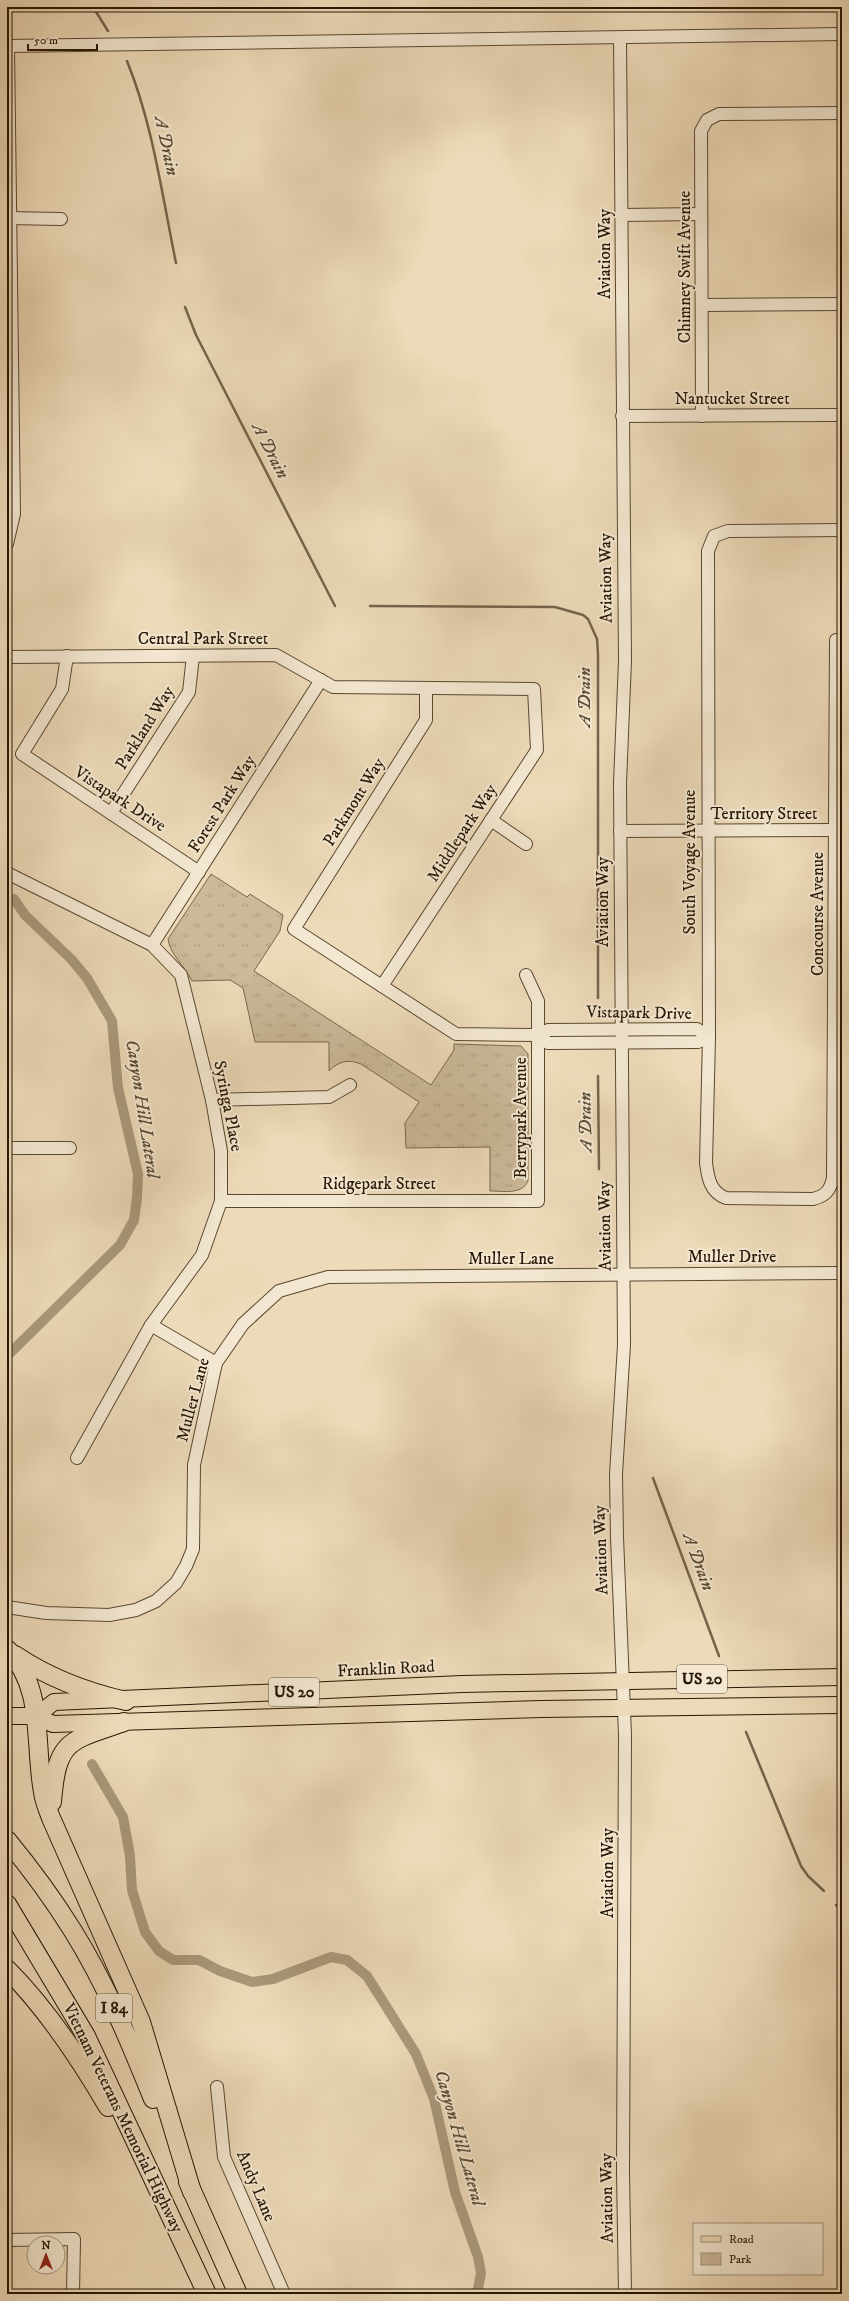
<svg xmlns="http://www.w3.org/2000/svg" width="849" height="2301" viewBox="0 0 849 2301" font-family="'IM FELL DW Pica',serif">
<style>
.park{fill:url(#park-tufts);stroke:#78684e}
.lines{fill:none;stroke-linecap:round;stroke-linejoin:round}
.stream{stroke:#75644b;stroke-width:2.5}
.canal{stroke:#a9987b;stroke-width:10}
.minor-casing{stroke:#584831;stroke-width:14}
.major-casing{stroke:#261704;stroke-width:18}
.highway-casing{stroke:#261704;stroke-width:20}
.minor{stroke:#f3e7d1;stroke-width:12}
.major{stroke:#eddab8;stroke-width:16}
.highway{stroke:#eddab8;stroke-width:18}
.labels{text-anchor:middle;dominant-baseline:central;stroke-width:4;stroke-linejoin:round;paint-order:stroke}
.shield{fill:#f3e7d1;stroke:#645542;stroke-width:1}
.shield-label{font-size:16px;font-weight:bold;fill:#261704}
.street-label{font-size:17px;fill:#261704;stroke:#f3e7d1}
.water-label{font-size:18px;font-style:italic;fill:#5a4b34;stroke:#f3e7d1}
</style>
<defs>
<pattern id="park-tufts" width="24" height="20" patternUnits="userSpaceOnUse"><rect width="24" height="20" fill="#cbb999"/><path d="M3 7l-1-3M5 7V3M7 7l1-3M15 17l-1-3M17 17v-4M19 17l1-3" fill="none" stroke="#ae9e82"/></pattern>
</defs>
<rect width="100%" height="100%" fill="#eddab8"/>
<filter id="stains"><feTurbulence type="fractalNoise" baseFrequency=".005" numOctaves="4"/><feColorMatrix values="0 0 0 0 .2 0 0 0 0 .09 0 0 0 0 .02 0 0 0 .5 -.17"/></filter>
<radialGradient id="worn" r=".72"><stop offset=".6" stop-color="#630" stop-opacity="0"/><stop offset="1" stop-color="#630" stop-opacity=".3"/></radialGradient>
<path class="park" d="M211 874 247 897 250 894 283 915 280 931 254 971 431 1085 454 1050V1044L521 1046 528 1054V1181C522 1195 503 1191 490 1191V1147L406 1148 405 1123 419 1102 361 1064C348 1059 339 1061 329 1071V1042H255L243 988 230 980 192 981C185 966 170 955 168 939Z"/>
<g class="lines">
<g class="stream">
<polyline points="93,7 108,31"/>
<path d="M127 61C153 125 162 195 176 263"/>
<polyline points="185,307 196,335 335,606"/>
<polyline points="370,606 555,607 583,615 588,619 597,639 598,654 598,998"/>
<polyline points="598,1076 599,1169"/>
<polyline points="653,1478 719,1656"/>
<polyline points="746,1732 801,1866 808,1876 824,1891"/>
<polyline points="836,1905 842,1911"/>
</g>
<g class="canal">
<polyline points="7,1356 120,1245 134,1220 137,1198 138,1174 118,1088 112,1021 87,978 71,959 25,915 14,899"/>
<polyline points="92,1764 123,1817 130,1856 132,1890 145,1932 159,1951 173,1960 199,1960 220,1971 252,1982 273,1979 331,1957 347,1960 367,1976 416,2054 434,2099 455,2192 478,2257 481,2273 477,2294"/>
</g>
<defs>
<g id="minor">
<polyline points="620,38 625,661 620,783 624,1345 616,1474 617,1537 625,1735 623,2171 625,2294"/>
<polyline points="7,46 842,34"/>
<polyline points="622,215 701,214"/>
<polyline points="7,218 61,219"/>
<polyline points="703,305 842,304"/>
<polyline points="622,416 842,415"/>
<polyline points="702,416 701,131 707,120 719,114 842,113"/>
<polyline points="7,544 14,514 8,46"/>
<path d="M836 640 833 1178C830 1191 825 1196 813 1199L726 1198C710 1192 708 1178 706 1163L709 1037 708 551 714 536 728 531 842 530"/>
<polyline points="67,656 62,689 22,754 199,872"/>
<polyline points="7,657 276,655 333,687 534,689 537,750 382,986"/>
<polyline points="426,688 426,720 294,929 456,1034 539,1035 548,1030 697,1029 709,1037"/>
<polyline points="111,813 189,692 193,656"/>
<polyline points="491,820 526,844"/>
<polyline points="620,831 835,830"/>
<polyline points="7,873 152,945 181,975 212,1100 221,1151 221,1201 202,1255 151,1325 77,1458"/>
<polyline points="152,945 321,680"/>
<polyline points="539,1035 548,1043 698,1042 709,1037"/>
<polyline points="212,1100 329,1097 350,1085"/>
<polyline points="7,1148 70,1148"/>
<polyline points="221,1201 538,1201 538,1001 526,975"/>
<polyline points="151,1325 216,1363"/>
<polyline points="7,1607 46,1613 109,1615 136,1610 156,1601 176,1583 186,1566 193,1549 194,1465 216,1363 243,1324 279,1291 328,1277 842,1273"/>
<polyline points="217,2087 224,2157 284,2294"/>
<polyline points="7,2240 74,2239 73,2294"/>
</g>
<g id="major">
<polyline points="7,1716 36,1716 53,1724 542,1709 842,1705"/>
<polyline points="36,1716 54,1702 462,1684 842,1677"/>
</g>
<g id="highway">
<path d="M7 1649C45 1687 34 1744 43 1792 44 1801 48 1810 51 1818L141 2022 192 2192"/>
<path d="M15 1655C49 1678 86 1692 126 1701"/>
<path d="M52 1802C57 1739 69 1741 124 1722"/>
<path d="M7 1840C31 1869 53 1899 73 1931 106 1984 130 2042 153 2099"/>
<polyline points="7,1904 86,2036 207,2294"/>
<path d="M7 1969C47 2009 80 2059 108 2107"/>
<polyline points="188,2182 238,2294"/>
</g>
</defs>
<use href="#minor" class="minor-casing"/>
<use href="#major" class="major-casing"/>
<use href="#highway" class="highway-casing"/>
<use href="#minor" class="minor"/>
<use href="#major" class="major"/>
<use href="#highway" class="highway"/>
</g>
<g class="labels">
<g class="shield">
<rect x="677" y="1665" width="50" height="28" rx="3"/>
<rect x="269" y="1678" width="50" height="28" rx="3"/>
<rect x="96" y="1994" width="36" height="28" rx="3"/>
</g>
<g class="shield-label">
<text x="702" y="1679">US 20</text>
<text x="294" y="1692">US 20</text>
<text x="114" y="2008">I 84</text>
</g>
<g class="street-label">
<text transform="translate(605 254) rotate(-90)">Aviation Way</text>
<text transform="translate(685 267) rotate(-90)">Chimney Swift Avenue</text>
<text x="732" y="399">Nantucket Street</text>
<text transform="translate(606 578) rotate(-91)">Aviation Way</text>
<text x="203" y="639">Central Park Street</text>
<text transform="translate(145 728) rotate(-58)">Parkland Way</text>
<text transform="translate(120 799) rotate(33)">Vistapark Drive</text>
<text transform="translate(354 802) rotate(-58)">Parkmont Way</text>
<text transform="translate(222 804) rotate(-58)">Forest Park Way</text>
<text x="764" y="814">Territory Street</text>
<text transform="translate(462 833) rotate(-57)">Middlepark Way</text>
<text transform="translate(690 862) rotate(-90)">South Voyage Avenue</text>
<text transform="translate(603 902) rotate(-90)">Aviation Way</text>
<text transform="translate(818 914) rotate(-90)">Concourse Avenue</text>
<text transform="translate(639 1013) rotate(1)">Vistapark Drive</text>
<text transform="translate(228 1106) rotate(79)">Syringa Place</text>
<text transform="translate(521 1118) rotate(-90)">Berrypark Avenue</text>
<text x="379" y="1184">Ridgepark Street</text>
<text transform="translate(605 1226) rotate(-91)">Aviation Way</text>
<text x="732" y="1257">Muller Drive</text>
<text x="511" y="1259">Muller Lane</text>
<text transform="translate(193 1400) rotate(-75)">Muller Lane</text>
<text transform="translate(601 1550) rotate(-92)">Aviation Way</text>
<text transform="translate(386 1669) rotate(-3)">Franklin Road</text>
<text transform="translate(608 1873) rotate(-90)">Aviation Way</text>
<text transform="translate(123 2118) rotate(64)">Vietnam Veterans Memorial Highway</text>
<text transform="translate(256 2186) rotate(67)">Andy Lane</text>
<text transform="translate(607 2198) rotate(-91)">Aviation Way</text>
</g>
<g class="water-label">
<text transform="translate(166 146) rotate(78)">A Drain</text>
<text transform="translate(270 451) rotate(63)">A Drain</text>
<text transform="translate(585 697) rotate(-90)">A Drain</text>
<text transform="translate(142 1109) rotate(81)">Canyon Hill Lateral</text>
<text transform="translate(586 1122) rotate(-91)">A Drain</text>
<text transform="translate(698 1562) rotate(70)">A Drain</text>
<text transform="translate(459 2138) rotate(74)">Canyon Hill Lateral</text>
</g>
</g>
<rect width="849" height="2301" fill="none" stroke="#eddab8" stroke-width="24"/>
<rect x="8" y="8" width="833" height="2285" fill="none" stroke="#261704" stroke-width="2"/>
<rect x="12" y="12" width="825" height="2277" fill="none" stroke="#261704"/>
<rect x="693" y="2223" width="130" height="52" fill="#f3e7d1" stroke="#a1947f"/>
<rect x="701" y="2236" width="20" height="6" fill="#eddab8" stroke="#a1947f"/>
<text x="729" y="2243" font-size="12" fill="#261704">Road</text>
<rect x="701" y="2253" width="20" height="12" fill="url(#park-tufts)" stroke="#a1947f"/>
<text x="729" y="2263" font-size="12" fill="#261704">Park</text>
<g transform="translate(46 2255)"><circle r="19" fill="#f3e7d1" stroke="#a1947f"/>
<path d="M0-3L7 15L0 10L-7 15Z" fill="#8f2418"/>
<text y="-6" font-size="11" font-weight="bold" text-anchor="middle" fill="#261704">N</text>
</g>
<path d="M28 44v6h69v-6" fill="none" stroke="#261704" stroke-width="2"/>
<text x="34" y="44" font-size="12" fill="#261704" stroke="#f3e7d1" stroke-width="3" paint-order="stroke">50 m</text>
<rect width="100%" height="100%" filter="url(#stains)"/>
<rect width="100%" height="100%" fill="url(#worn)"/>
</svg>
